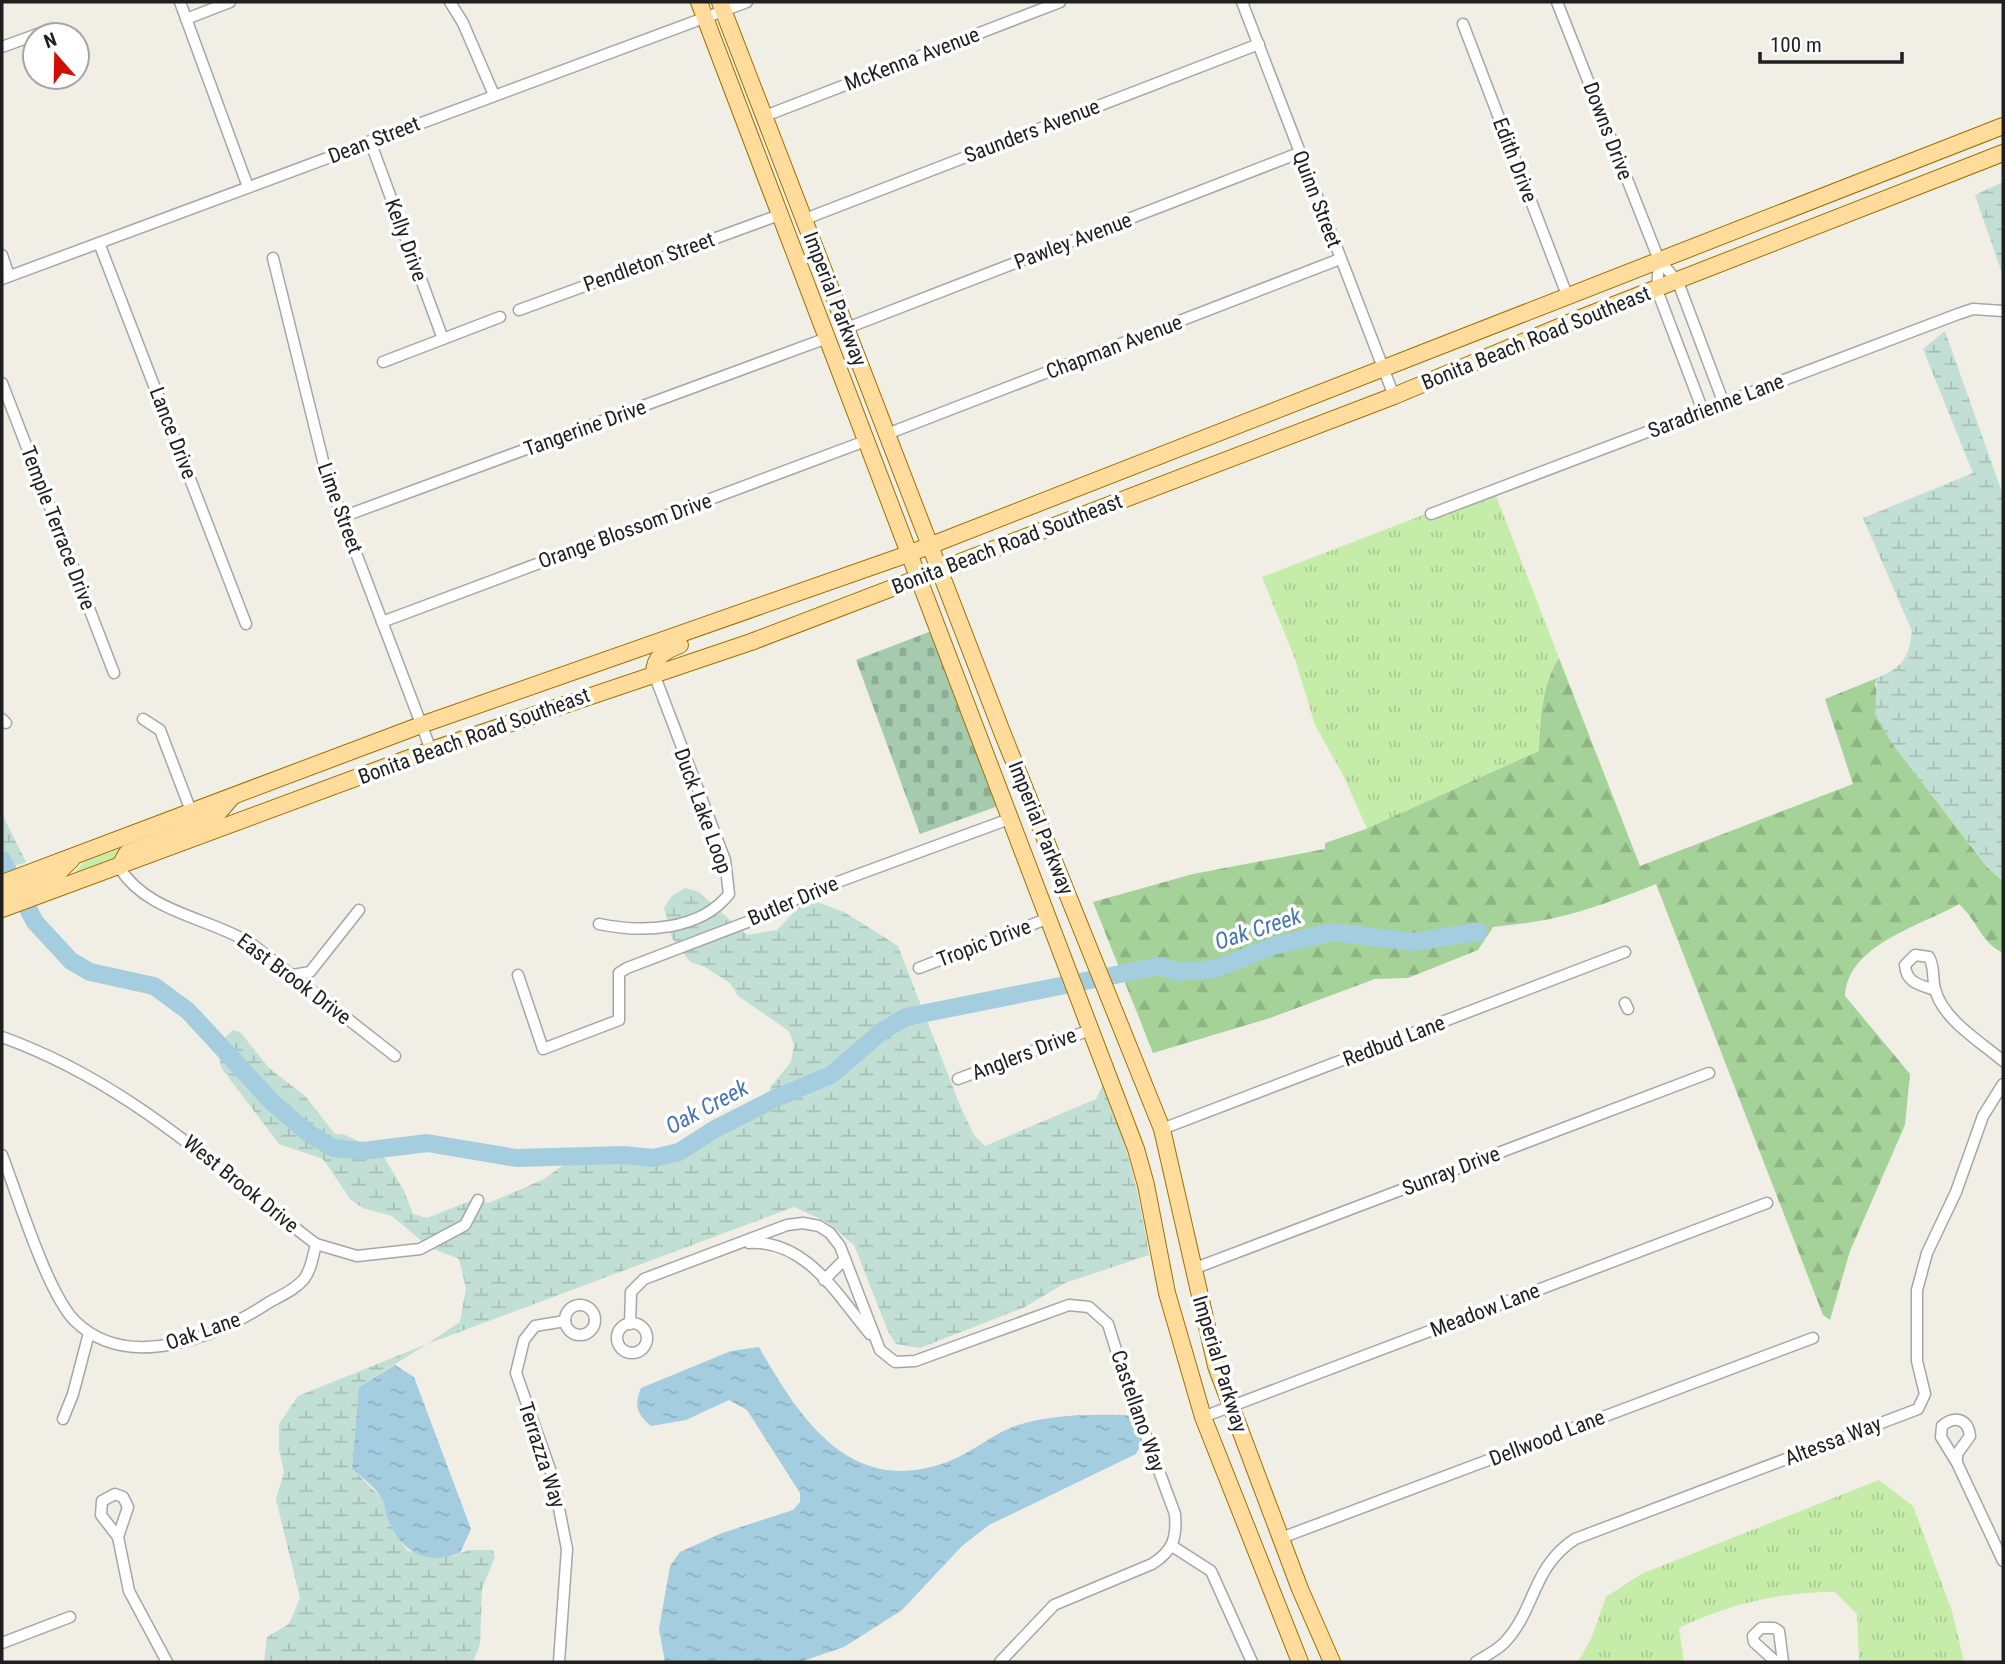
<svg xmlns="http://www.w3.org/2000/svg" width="2005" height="1664" viewBox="0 0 2005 1664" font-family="'Roboto Condensed',sans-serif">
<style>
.grass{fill:url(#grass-tufts)}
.forest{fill:url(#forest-firs)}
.wetland{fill:url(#wetland-marsh)}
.cemetery{fill:url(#cemetery-stones)}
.water{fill:url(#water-ripples)}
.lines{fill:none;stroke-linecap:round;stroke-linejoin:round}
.river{stroke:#a4cee0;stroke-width:18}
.minor-casing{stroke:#a6a6a6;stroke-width:13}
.primary-casing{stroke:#9b7300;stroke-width:18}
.minor{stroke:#fff;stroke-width:10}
.primary{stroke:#ffdb9c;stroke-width:16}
.labels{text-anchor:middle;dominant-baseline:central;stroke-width:7;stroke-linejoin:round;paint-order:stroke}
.street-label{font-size:21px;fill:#1f1f1f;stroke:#fff}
.water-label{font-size:23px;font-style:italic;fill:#4775b4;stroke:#fff}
</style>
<defs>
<pattern id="grass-tufts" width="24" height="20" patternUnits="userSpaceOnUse" patternTransform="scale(1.75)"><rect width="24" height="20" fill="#c5eda9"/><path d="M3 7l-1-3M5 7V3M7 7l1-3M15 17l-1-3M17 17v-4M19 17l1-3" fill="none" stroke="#a9cb91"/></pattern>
<pattern id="forest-firs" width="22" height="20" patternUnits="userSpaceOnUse" patternTransform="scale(1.75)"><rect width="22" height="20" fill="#a5d298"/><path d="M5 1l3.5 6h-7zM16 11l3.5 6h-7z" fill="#8eb483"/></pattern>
<pattern id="wetland-marsh" width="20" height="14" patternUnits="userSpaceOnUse" patternTransform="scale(1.75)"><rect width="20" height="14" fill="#c1dfd4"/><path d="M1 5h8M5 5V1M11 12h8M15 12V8" fill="none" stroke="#a5bfb6"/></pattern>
<pattern id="cemetery-stones" width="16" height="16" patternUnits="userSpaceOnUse" patternTransform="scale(1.75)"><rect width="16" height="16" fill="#a5caae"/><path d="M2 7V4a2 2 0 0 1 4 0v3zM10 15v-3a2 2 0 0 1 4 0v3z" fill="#8ead95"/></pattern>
<pattern id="water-ripples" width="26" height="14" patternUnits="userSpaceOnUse" patternTransform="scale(1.75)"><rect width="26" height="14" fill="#a4cee0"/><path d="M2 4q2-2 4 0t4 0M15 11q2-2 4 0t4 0" fill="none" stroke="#8db0c0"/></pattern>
</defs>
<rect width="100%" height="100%" fill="#f0eee5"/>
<g class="grass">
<path d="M1493 488 1559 658C1542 684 1540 721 1539 751L1367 829 1343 775 1315 725 1295 659 1262 577Z"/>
<polygon points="125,847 117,859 70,877 84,862"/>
<path d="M1879 1480 1913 1506 1952 1611 1964 1662H1859L1857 1614 1835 1592C1783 1591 1726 1605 1679 1628L1684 1662H1578L1591 1639 1606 1597 1641 1574Z"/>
</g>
<path class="forest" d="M1559 658 1640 866 1853 784 1825 699 1877 678 1875 685 1891 742 1987 867 2003 881V953C1980 941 1979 923 1959 904 1921 926 1848 944 1845 996L1910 1074 1905 1125 1850 1251 1830 1320 1823 1315 1656 884C1595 908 1560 921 1493 927L1478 950 1408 978 1375 979 1267 1019 1153 1053 1093 902 1193 874 1325 849V843L1366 829 1539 751C1540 721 1542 684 1559 658Z"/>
<g class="wetland">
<polygon points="2003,182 2003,276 1975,195"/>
<path d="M1945 331 2003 495V881L1987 867 1891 742 1875 714 1877 678C1902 668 1909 658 1912 631L1863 518 1973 473 1923 349Z"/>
<polygon points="2,814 26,862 2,870"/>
<path d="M685 888 699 892 747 935 777 930 800 906 814 901 844 912 898 946 961 1108 974 1135 985 1146 1096 1099 1103 1085C1126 1140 1140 1195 1149 1255L1065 1283 1025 1307 920 1348 896 1344 888 1331 854 1245 827 1222 794 1207 427 1344 359 1387 352 1469 382 1498 397 1536 407 1551 453 1556 469 1550H493L495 1557 482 1589 480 1644 473 1662H264L267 1637 289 1624 300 1598 276 1499 284 1472 279 1450V1424L298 1396 427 1344 460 1322 466 1288 459 1259 429 1247 392 1216 363 1208 351 1200 323 1159 279 1144 222 1069C216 1051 219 1042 233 1030L240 1032 269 1068 306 1097 335 1134C353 1133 361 1148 379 1148L404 1191 413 1214 427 1218 470 1201 489 1203 544 1179 569 1161 583 1155 659 1153 755 1111 767 1100 771 1086 791 1062 794 1045 789 1031 738 996 730 983 705 967 690 962 672 938 664 908 672 896Z"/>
</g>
<polygon class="cemetery" points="934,630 1001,805 920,834 856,660"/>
<g class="water">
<path d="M759 1347C802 1423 854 1500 952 1460 971 1452 988 1438 1008 1429 1040 1414 1099 1413 1135 1416L1144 1438 1136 1454 989 1525 962 1546 902 1610 844 1647 800 1662H665L659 1629 670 1566 680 1552 722 1533 793 1510 800 1502V1493L747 1410 729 1400 686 1420 651 1426C636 1413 634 1406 641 1388L731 1351Z"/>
<path d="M395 1365 414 1377 471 1529 460 1553C424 1566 401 1552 387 1517 385 1510 385 1502 380 1496 373 1485 361 1477 352 1469L359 1387Z"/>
</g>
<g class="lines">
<polyline class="river" points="2,860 35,922 71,961 90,972 154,986 188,1011 273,1103 308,1133 333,1148 363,1151 427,1143 516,1158 624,1155 653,1158 679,1152 715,1129 776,1098 831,1075 882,1031 906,1017 1160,966 1178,972 1215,969 1273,946 1332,932 1412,942 1478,932"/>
<defs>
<g id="minor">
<polyline points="180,2 248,187"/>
<polyline points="450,2 463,23 494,95"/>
<polyline points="1242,2 1394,396"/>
<polyline points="1557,2 1659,260 1678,282 1724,404"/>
<polyline points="186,19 230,2"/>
<polyline points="1463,24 1567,295"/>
<polyline points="35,35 51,29"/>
<polyline points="2,47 35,35"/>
<polyline points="765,116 1060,2"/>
<polyline points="370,141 443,339"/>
<polyline points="805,219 1259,44"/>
<polyline points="99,243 246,624"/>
<polyline points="2,255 9,276"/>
<polyline points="273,258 327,477 431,750"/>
<polyline points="1659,260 1657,290 1703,411"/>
<polyline points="2,279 747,2"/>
<polyline points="519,310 779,215"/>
<polyline points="847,328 1299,153"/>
<polyline points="383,362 500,317"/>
<polyline points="2,383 114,673"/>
<polyline points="887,434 1340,259"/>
<polyline points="1431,514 1958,314 1973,309 2003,311"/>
<polyline points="342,517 827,338"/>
<polyline points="382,622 868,440"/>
<polyline points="2,719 6,723"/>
<polyline points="143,719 160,730 191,811"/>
<path d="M119 867C147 913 208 917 252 944L395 1056"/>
<path d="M599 924C642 933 700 931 729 894L725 860 654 674"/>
<polyline points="919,968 1049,918"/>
<polyline points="293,975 310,972 359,910"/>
<polyline points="518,975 543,1049 619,1020 619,973 627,968 771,913 805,894 1012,818"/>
<path d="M1935 990C1920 985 1906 983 1905 965L1915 955 1929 957C1935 968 1932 978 1935 989 1942 1019 1981 1042 2003 1061"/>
<polyline points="1625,1003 1628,1009"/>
<path d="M2 1037C128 1082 213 1166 316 1244L357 1256 420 1249 465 1225 478 1200"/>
<polyline points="958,1079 1090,1030"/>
<polyline points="1162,1129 1625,952"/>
<path d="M2 1155C18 1196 47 1293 75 1321 128 1373 216 1337 268 1303 280 1296 295 1290 304 1279 311 1270 313 1256 316 1244"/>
<path d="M749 1243C806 1239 838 1296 870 1334"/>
<polyline points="1193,1269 1709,1073"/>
<polyline points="824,1280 845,1259"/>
<circle cx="580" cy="1320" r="15"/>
<circle cx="632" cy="1338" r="15"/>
<path d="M630 1324 631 1292 644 1279 787 1225 803 1223 819 1226 830 1233 840 1246 880 1350 895 1362 915 1361 1069 1305 1089 1307 1108 1324 1126 1382 1175 1514C1177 1538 1173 1551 1152 1564L1054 1605 1000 1662"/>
<polyline points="1203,1417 1767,1203"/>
<polyline points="63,1419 73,1394 89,1333"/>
<path d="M1957 1463V1454L1970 1436C1968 1419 1955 1415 1942 1426L1941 1437 1957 1463 2003 1561"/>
<polyline points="118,1537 128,1507 123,1497 115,1494 102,1501 101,1515 118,1537 129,1591 167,1662"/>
<polyline points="1281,1538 1813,1338"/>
<polyline points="1172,1546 1211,1571 1252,1662"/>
<polyline points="2,1643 70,1617"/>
<polyline points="559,1662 567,1549 553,1478 516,1373 524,1340 535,1326 565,1321"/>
<path d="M1476 1662C1485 1656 1496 1651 1504 1643 1536 1610 1531 1568 1575 1539L1918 1409 1925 1394 1917 1361V1290L1927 1253 1956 1192 1983 1116 2003 1084"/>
<polyline points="1776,1662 1754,1642 1753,1636 1761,1628 1774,1628 1779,1631 1783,1662"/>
</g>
<g id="primary">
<polyline points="699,2 1136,1149 1146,1185 1167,1293 1203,1417 1300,1662"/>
<polyline points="720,2 1002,732 1162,1129 1216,1366 1300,1589 1332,1662"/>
<path d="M654 674C654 656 665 651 680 645"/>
<polyline points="119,867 127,853 212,820 232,797"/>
<polyline points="2,883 421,725 911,553 2003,126"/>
<polyline points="2,896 54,877 72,859"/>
<polyline points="2,909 431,750 751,642 1394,396 1578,319 2003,153"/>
</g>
</defs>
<use href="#minor" class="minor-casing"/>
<use href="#primary" class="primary-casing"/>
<use href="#minor" class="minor"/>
<use href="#primary" class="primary"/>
</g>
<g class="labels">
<g class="street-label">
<text transform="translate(912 59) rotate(-21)">McKenna Avenue</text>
<text transform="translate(1032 131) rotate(-21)">Saunders Avenue</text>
<text transform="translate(1608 131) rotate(69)">Downs Drive</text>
<text transform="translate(374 140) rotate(-21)">Dean Street</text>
<text transform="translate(1515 160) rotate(69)">Edith Drive</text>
<text transform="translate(1317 199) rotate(69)">Quinn Street</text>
<text transform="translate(406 240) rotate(70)">Kelly Drive</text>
<text transform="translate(1073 241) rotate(-21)">Pawley Avenue</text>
<text transform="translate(649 262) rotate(-20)">Pendleton Street</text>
<text transform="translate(835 299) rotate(69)">Imperial Parkway</text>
<text transform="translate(1536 338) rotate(-22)">Bonita Beach Road Southeast</text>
<text transform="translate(1114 347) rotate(-21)">Chapman Avenue</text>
<text transform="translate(1716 406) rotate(-21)">Saradrienne Lane</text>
<text transform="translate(585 428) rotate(-20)">Tangerine Drive</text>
<text transform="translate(173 433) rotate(69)">Lance Drive</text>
<text transform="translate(340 508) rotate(70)">Lime Street</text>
<text transform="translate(58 528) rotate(69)">Temple Terrace Drive</text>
<text transform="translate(625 531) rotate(-20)">Orange Blossom Drive</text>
<text transform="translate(1007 544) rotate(-21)">Bonita Beach Road Southeast</text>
<text transform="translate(474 736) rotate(-20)">Bonita Beach Road Southeast</text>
<text transform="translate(703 811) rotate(70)">Duck Lake Loop</text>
<text transform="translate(1041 828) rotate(68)">Imperial Parkway</text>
<text transform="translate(793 901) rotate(-23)">Butler Drive</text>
<text transform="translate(984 943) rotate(-21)">Tropic Drive</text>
<text transform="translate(294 979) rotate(37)">East Brook Drive</text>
<text transform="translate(1394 1041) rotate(-21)">Redbud Lane</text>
<text transform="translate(1024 1054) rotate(-21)">Anglers Drive</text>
<text transform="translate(1451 1171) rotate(-21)">Sunray Drive</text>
<text transform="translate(241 1184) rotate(39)">West Brook Drive</text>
<text transform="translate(1485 1310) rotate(-21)">Meadow Lane</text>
<text transform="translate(203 1331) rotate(-19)">Oak Lane</text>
<text transform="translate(1220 1364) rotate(73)">Imperial Parkway</text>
<text transform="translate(1138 1411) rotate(71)">Castellano Way</text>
<text transform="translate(1547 1438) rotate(-21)">Dellwood Lane</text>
<text transform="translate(1833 1441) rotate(-21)">Altessa Way</text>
<text transform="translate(542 1455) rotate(72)">Terrazza Way</text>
</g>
<g class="water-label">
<text transform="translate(1258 929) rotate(-18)">Oak Creek</text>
<text transform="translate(707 1107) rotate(-28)">Oak Creek</text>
</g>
</g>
<rect width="2005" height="1664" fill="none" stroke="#1f1f1f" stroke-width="7"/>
<g transform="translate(56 56) rotate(340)"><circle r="33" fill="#ffffff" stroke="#a5a5a5" stroke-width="2"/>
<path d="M0-5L12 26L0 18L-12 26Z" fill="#cf0f00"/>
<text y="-10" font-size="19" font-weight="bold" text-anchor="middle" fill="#1f1f1f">N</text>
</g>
<path d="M1760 52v10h142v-10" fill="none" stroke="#1f1f1f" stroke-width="3.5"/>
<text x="1770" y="52" font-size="21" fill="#1f1f1f" stroke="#ffffff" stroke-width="5" paint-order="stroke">100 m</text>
</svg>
